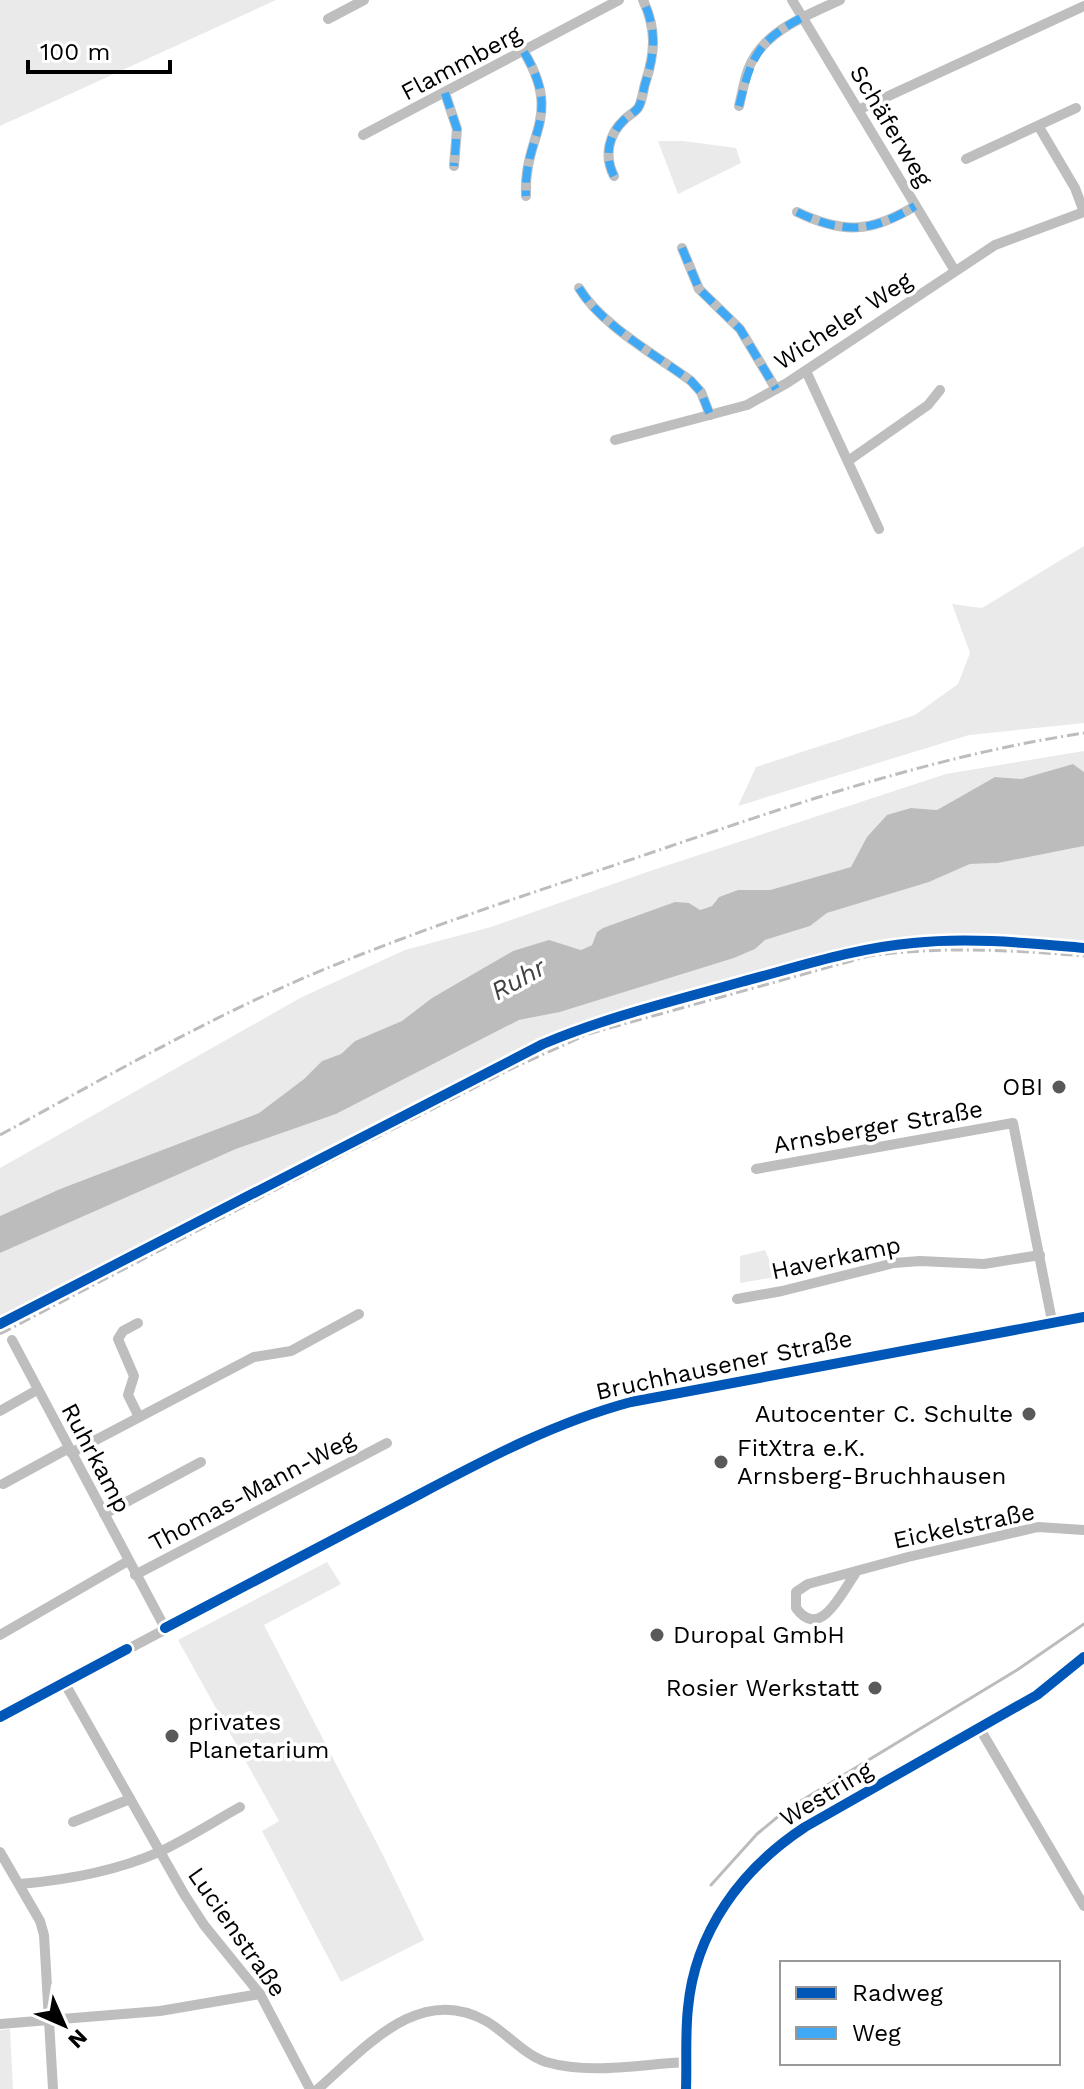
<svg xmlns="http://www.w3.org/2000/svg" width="1084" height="2089" viewBox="0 0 1084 2089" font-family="'Work Sans',sans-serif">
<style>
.green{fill:#eaeaea}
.water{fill:#bcbcbc}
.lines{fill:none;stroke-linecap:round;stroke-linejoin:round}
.stream{stroke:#bcbcbc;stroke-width:3}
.minor{stroke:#bebebe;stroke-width:10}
.rail{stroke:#bdbdbd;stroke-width:3;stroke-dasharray:12 4 2 4;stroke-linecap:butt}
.quiet{stroke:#3fa9f5;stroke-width:8;stroke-dasharray:16 8;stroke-linecap:butt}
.cycleway-casing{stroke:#fff;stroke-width:15}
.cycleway{stroke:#0057b8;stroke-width:10}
.poi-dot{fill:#595959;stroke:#fff;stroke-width:3}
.labels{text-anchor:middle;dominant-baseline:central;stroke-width:7;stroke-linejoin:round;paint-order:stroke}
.street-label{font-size:24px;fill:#000;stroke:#fff}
.poi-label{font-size:24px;fill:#000;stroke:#fff;text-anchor:end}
.water-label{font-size:26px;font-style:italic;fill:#404040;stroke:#fff}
</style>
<rect width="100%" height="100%" fill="#fff"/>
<g class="green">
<polygon points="0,0 276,0 0,126"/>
<polygon points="658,141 683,141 736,148 741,163 678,194"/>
<polygon points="1084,546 1084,723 969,735 738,806 756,767 915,715 958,684 970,653 952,604 982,608"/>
<polygon points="1084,751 1084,772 1073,764 1021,779 995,777 937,810 911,808 851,867 770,890 738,890 719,897 712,906 700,910 696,909 626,920 597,932 592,945 581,950 572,947 470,977 432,998 402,1022 355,1041 341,1054 322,1061 304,1079 259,1113 60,1189 0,1216 0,1168 302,997 405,950 491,927 650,871 946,774"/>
<polygon points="1084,846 1084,947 1007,943 878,951 585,1031 261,1190 0,1329 0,1253 236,1149 336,1114 519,1020 560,1012 734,958 755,949 765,940 810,926 827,913 929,882 970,864 998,863"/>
<polygon points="765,1250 776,1277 740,1283 740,1256"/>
<polygon points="327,1562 341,1584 264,1625 383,1855 424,1940 341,1982 262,1831 279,1821 178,1640"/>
<polygon points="10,2029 13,2089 0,2089 0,2030"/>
</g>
<polygon class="water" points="1073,764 1084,772 1084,846 998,863 970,864 929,882 827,913 810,926 765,940 755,949 734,958 560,1012 519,1020 336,1114 236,1149 0,1253 0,1216 60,1189 259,1113 304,1079 322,1061 341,1054 355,1041 402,1021 432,998 513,951 549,940 581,950 592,945 597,932 603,928 675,902 689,903 700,910 712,906 719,897 738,890 770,890 851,867 867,837 887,815 911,808 937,810 995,777 1021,779"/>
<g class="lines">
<polyline class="stream" points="711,1885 757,1834 786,1810 1017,1670 1084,1624"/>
<g class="minor">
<polyline points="792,0 955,271"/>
<polyline points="328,19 364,0"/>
<path d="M524 52C564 119 523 134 526 196"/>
<polyline points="445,93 457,129 454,166"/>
<path d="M739 106C742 94 744 81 748 70 762 31 806 16 840 0"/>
<polyline points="858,110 1084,6"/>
<polyline points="1039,127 1075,188 1084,212"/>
<polyline points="363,135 619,0"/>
<polyline points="966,159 1076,108"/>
<path d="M614 176C604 157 608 135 624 120 628 116 635 112 638 108 642 102 643 91 645 84 655 53 657 30 643 0"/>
<path d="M797 212C843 234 871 233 915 206"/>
<polyline points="682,248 699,289 740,329 776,389"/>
<path d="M579 288C601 325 656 355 691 381L701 392 710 415"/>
<polyline points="806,371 879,529"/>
<polyline points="615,440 747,405 787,383 995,245 1084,212"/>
<polyline points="848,461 928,405 940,390"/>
<polyline points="756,1169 1013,1123 1052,1321"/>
<polyline points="737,1299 782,1291 894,1263 920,1261 984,1264 1040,1255"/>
<polyline points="138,1323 123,1331 118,1339 134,1376 128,1395 139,1417"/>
<polyline points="12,1340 165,1628"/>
<polyline points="0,1411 37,1390"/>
<polyline points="71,1453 254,1357 291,1351 359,1314"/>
<polyline points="3,1484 69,1448"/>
<polyline points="104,1514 201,1462"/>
<path d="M855 1574C842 1592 820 1641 796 1608V1592L808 1584 908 1557 1038 1527 1084 1530"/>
<polyline points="135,1575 387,1443"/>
<polyline points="0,1635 128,1561"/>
<polyline points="64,1682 184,1894 204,1925 260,1994 310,2089"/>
<polyline points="0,1717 477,1464 556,1426 631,1402 1084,1317"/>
<polyline points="980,1729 1084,1906"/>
<polyline points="73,1822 130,1799"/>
<polyline points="0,1852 40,1921 44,1935 53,2089"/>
<path d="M20 1884C67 1880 114 1872 159 1852 187 1839 213 1822 240 1807"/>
<polyline points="0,2024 160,2011 260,1994"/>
<path d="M318 2089C364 2049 419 1983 486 2021 507 2033 523 2054 546 2062 591 2075 641 2064 687 2062"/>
<path d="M686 2089C687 2062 685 2035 688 2008 695 1932 741 1869 805 1827L1037 1695 1084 1657"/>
</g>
<g class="rail">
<path d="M0 1135C101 1080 201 1022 306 977 423 927 545 889 665 848 803 801 939 755 1084 733"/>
<path d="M0 1334 340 1156 513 1068 588 1034 869 956C941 946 1011 950 1084 956"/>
</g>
<g class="quiet">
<path d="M524 52C564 119 523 134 526 196"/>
<polyline points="445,93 457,129 454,166"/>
<path d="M739 106C751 58 757 41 803 17"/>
<path d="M614 176C604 157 608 135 624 120 628 116 635 112 638 108 642 102 643 91 645 84 655 53 657 30 643 0"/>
<path d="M797 212C843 234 871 233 915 206"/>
<polyline points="682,248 699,289 740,329 776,389"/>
<path d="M579 288C601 325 656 355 691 381L701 392 710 415"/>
</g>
<defs>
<g id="cycleway">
<path d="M0 1324 543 1044C607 1017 674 1001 741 982 798 967 855 948 913 943 970 937 1027 943 1084 948"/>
<path d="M165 1628C244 1587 323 1545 403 1503 477 1464 549 1424 631 1402L1084 1317"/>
<polyline points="0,1717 127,1649"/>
<path d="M686 2089C687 2062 685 2035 688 2008 695 1932 741 1869 805 1827L1037 1695 1084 1657"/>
</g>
</defs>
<use href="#cycleway" class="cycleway-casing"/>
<use href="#cycleway" class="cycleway"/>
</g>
<g class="poi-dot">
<circle cx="1059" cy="1087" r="8"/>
<circle cx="1029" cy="1414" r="8"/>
<circle cx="721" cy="1462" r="8"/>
<circle cx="657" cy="1635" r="8"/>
<circle cx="875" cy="1688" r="8"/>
<circle cx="172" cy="1736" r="8"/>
</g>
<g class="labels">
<g class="street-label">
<text transform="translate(461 63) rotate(-28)">Flammberg</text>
<text transform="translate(891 126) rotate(59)">Schäferweg</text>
<text transform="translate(843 321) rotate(-33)">Wicheler Weg</text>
<text transform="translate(878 1127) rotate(-10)">Arnsberger Straße</text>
<text transform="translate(836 1258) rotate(-12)">Haverkamp</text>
<text transform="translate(724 1365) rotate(-12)">Bruchhausener Straße</text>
<text transform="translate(96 1458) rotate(62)">Ruhrkamp</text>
<text transform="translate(252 1491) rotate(-28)">Thomas-Mann-Weg</text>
<text transform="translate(964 1526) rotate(-12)">Eickelstraße</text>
<text transform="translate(826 1794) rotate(-31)">Westring</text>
<text transform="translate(237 1932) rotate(55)">Lucienstraße</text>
</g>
<g class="poi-label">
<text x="1043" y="1087">OBI</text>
<text x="1013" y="1414">Autocenter C. Schulte</text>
<text x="737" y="1448" text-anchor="start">FitXtra e.K.<tspan x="737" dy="28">Arnsberg-Bruchhausen</tspan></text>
<text x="673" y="1635" text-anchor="start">Duropal GmbH</text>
<text x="859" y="1688">Rosier Werkstatt</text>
<text x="188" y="1722" text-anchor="start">privates<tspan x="188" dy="28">Planetarium</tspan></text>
</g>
<g class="water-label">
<text transform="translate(518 979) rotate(-29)">Ruhr</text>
</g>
</g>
<rect x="780" y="1961" width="280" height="104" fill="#ffffff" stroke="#999999" stroke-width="2"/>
<rect x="796" y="1987" width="40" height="12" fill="#0057b8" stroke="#999999" stroke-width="2"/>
<text x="852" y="2001" font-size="24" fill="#000000">Radweg</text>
<rect x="796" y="2027" width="40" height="12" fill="#3fa9f5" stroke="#999999" stroke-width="2"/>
<text x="852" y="2041" font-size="24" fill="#000000">Weg</text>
<g transform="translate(64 2025) rotate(135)" stroke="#ffffff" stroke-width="6" paint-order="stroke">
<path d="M0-6L14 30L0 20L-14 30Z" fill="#000000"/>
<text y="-12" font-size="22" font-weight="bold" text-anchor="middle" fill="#000000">N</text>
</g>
<path d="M28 60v12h142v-12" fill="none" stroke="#000000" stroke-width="4"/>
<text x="40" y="60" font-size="24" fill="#000000" stroke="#ffffff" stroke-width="6" paint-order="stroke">100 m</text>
</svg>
